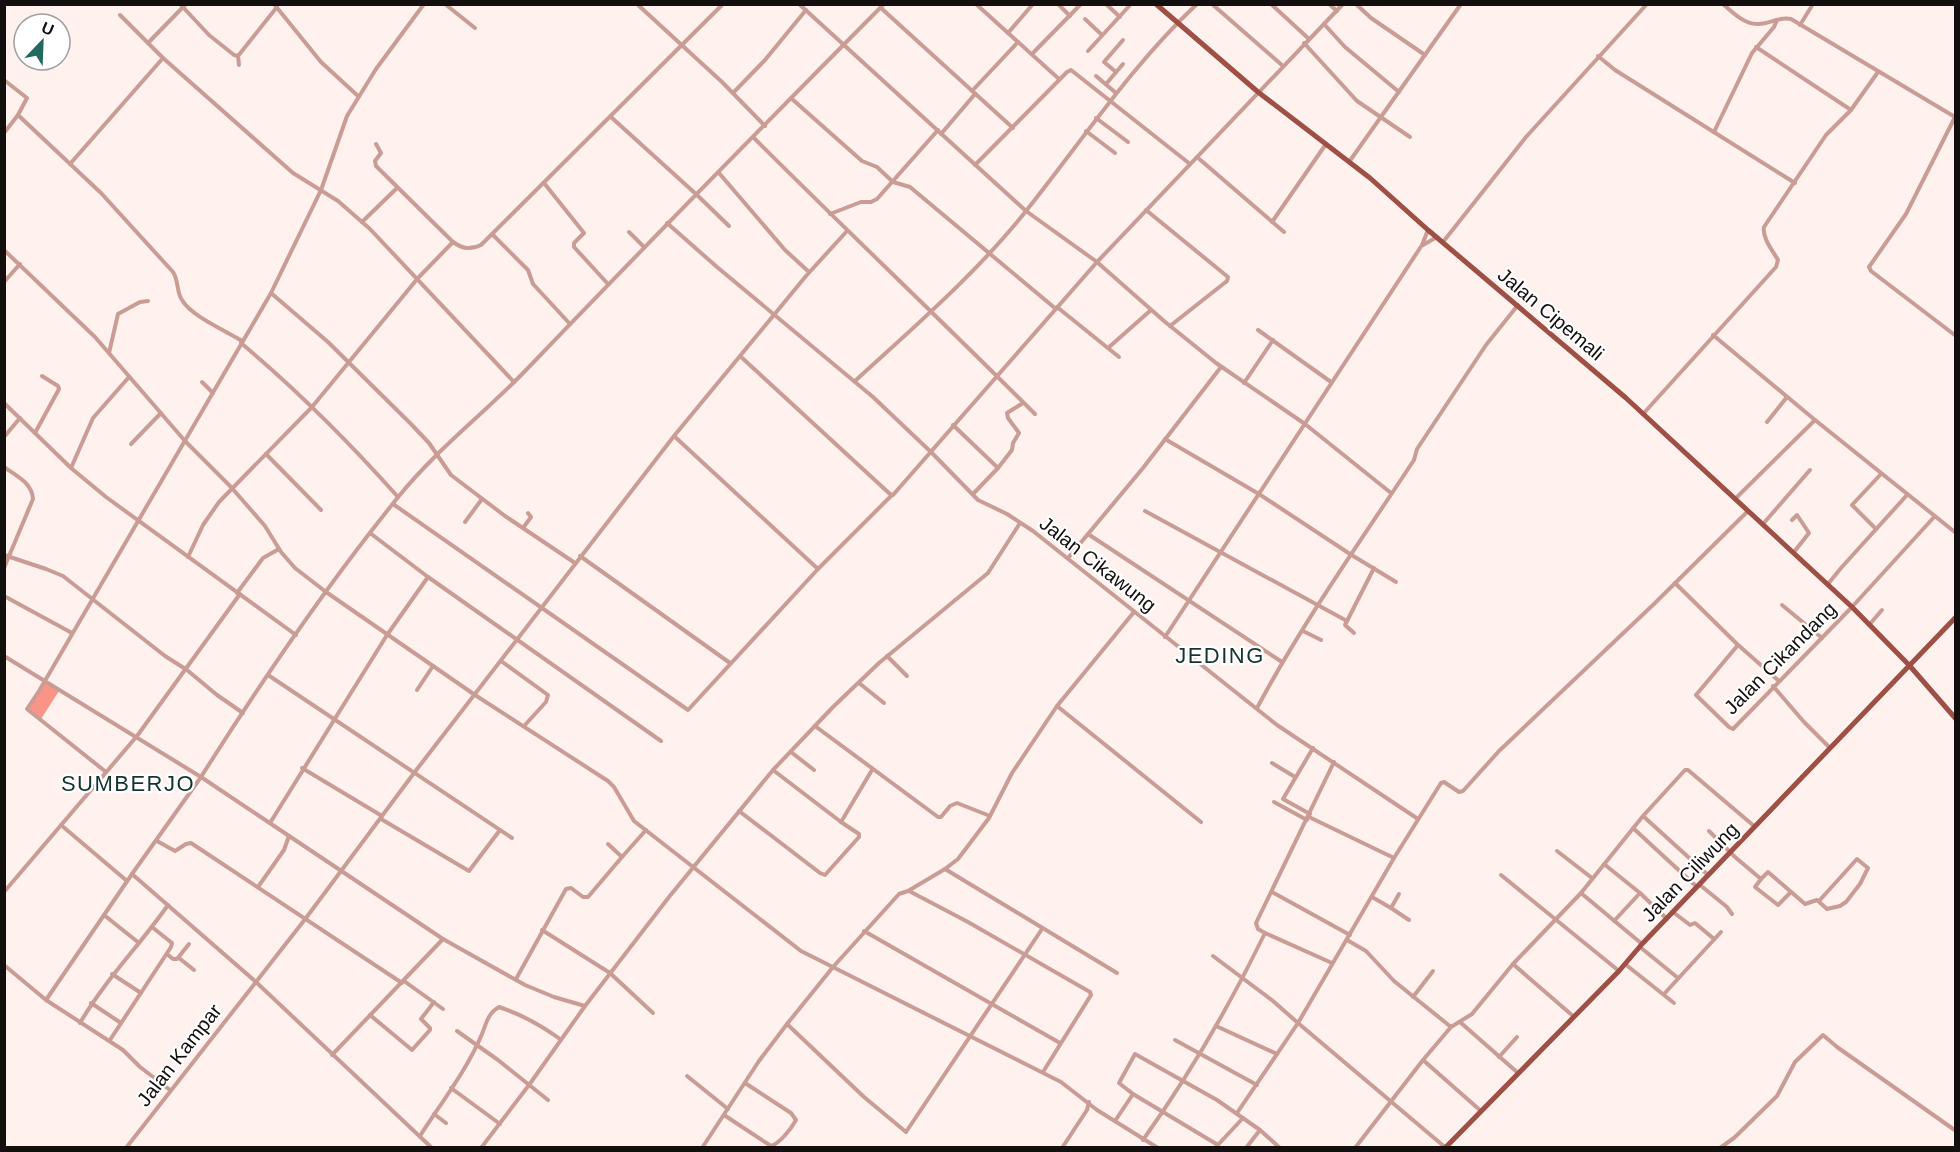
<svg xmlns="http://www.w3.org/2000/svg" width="1960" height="1152" viewBox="0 0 1960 1152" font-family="Helvetica,sans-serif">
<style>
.forest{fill:#f99487}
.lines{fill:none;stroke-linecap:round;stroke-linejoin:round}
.minor{stroke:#c99c95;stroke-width:4}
.major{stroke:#9e5046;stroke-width:5}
.labels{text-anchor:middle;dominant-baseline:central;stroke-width:4.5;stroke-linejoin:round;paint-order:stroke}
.street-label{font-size:20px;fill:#140f0f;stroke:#fff}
.quarter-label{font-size:22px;letter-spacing:1.5px;fill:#14352f;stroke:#fff}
</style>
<rect width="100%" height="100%" fill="#fff1ee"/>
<polygon class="forest" points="45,682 59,691 41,719 29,709"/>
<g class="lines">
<g class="minor">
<polyline points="180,4 209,35 234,55 238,56 277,7"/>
<polyline points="274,4 321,62 358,96"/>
<polyline points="445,4 475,28"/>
<polyline points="637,4 722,82 765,126"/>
<polyline points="799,4 1026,211 1097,262 1164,321 1216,363 1305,424 1391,493"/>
<polyline points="976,4 1059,79"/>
<polyline points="1058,4 1070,16"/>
<polyline points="1106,4 1120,17"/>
<polyline points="1212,4 1283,66"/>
<polyline points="1271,4 1309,39"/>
<polyline points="1329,4 1337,11"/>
<polyline points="1356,4 1371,18 1425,55"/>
<path d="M1723 4C1732 12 1744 24 1757 24 1769 25 1779 16 1791 19L1955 117"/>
<polyline points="881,8 1013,128"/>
<polyline points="120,15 163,58 293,173 338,201 370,229 514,382"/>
<polyline points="1085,19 1102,35"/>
<polyline points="1324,24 1345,47 1399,92"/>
<polyline points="1800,25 1813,4"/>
<polyline points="1008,33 1033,4"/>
<polyline points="148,43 186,4"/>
<polyline points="1304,43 1357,101 1410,137"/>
<polyline points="1756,47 1851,110"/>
<polyline points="1088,51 1131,4"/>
<polyline points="1032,54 1081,4"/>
<polyline points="238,56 239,65"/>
<polyline points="1598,56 1615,70 1795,183"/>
<polyline points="1116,72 1104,62 1123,40"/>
<polyline points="1096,76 1116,93"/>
<path d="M4 80 27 98 18 115 101 193 173 272C179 281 176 291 182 300 191 316 226 331 242 341"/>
<polyline points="1106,84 1123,64"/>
<polyline points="972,91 1018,42"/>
<polyline points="733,93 765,60 806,10"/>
<polyline points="792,99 862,161 877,167 893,182 910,187 1056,309"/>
<polyline points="611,117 697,195 729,226"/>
<polyline points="1955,117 1906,214 1869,267 1871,271 1956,336"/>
<polyline points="1096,118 1128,142"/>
<polyline points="1086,131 1115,153"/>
<polyline points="1714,132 1752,53 1774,27 1777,20"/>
<polyline points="4,133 18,115"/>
<polyline points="941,134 975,94"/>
<path d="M754 138C847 231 942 321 1035 414"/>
<path d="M376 144 381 153 375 161 376 166 453 242C463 249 470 250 481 245L723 4"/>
<polyline points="1197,157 1284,232"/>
<polyline points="1349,162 1461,4"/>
<polyline points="70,164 163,58"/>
<polyline points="975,165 1067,72 1071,70 1190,164"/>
<polyline points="719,173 785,250 809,272"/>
<polyline points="544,183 584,233 574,243 574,247 608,284"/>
<polyline points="1146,210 1228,277 1227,281 1170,326"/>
<polyline points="830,214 861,202 871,202 877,199 938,130"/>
<polyline points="362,222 397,188"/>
<polyline points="1272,222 1326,144"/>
<polyline points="667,223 717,267 873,397 932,453 978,500 1007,514 1033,531 1277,725 1418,819"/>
<polyline points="629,232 644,247"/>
<polyline points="492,234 528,270 533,284 570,324"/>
<polyline points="1443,242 1526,137 1647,4"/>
<polyline points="1423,245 1437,237"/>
<polyline points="4,250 95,337 185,441 231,487 265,526 281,552 295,568 326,592 475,695 608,781 614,787 634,821 801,951 1061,1082 1097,1110 1158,1148"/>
<polyline points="4,282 20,264"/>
<polyline points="271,293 328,342 411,424 429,443 451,475 505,516 575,563"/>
<polyline points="1057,307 1119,357"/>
<polyline points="1258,330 1331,382"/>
<polyline points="1713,335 1815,420 1956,533"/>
<path d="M241 343C297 390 349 442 398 497"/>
<polyline points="1108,348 1151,310"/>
<polyline points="109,353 118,314 140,302 148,301"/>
<polyline points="740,356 890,494 893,495 1097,262 1343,4"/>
<path d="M855 381C914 327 976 274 1026 211 1082 141 1131 66 1197 4"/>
<polyline points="202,382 213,393"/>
<polyline points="1244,383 1273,340"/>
<polyline points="4,403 71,468 106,497 296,635"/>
<path d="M1643 414 1776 267 1778 260C1773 251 1762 238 1764 227L1826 135 1851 110 1878 72"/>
<polyline points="1767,422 1787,397"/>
<polyline points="953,425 998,468"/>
<polyline points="35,433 59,389 58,386 42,376"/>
<polyline points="674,436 818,569"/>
<polyline points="4,437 20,418"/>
<polyline points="1165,439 1259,494 1350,554 1396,582"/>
<polyline points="131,444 161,413"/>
<polyline points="266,454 321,510"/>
<path d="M4 467C17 476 32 483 33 499L4 568"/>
<polyline points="71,468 93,418 129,377"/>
<polyline points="973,494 998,468 1012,450 1013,443 1019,433 1008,418 1007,413 1023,403"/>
<polyline points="1735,499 1815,420"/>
<polyline points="393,504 688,710 818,569 892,495"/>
<polyline points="1145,511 1347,621"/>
<polyline points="1792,520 1797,515 1809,533 1794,552"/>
<polyline points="465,522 482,499"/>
<polyline points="1763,524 1810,470"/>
<polyline points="523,528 531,517 528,513"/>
<polyline points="1876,529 1852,505 1881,474"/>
<polyline points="370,533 428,577 661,741"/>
<polyline points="1088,534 1282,662"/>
<polyline points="4,555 46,569 63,576 165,656 187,670 217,695 243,713"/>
<polyline points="580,556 730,663"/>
<polyline points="188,557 203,525 219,502 312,407 418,278 453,242"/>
<polyline points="1068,558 1143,468 1221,367"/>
<polyline points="1675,583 1737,644 1779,681"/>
<polyline points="1828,584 1841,568 1907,495"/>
<polyline points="237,593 263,558 279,549"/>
<polyline points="4,596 72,633"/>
<polyline points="1782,605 1822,638"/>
<polyline points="1869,625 1882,610"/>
<polyline points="1303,631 1321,640"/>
<polyline points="1354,633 1345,625 1374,568"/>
<polyline points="1165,637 1422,245 1428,230"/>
<polyline points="1738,645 1696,695 1729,727 1733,729 1852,607 1935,516"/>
<polyline points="4,656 201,777 132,874 256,982 432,1148"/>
<polyline points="887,656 907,676"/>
<polyline points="501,661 548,695 546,702 524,726"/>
<polyline points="268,675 512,838"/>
<polyline points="859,683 884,703"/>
<polyline points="1773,686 1804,722 1830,748"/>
<polyline points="417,690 433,666"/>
<polyline points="1057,706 1201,822"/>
<path d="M1257 708C1303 622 1360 542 1414 460L1417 449 1486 345 1518 305"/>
<polyline points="815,726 938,817 941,817 950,806 957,803 990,816"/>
<polyline points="791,752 814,770"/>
<polyline points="1272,763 1295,777"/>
<polyline points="302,768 382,816"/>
<polyline points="773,770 841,822 872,770"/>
<polyline points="106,772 27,709 39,691 271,293 321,190 347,116 376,69 424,4"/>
<polyline points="1274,802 1307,820"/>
<polyline points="739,811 820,873 825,875 859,837 859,834 841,822"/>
<polyline points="1310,814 1283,799 1313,748"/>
<polyline points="1643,816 1708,875"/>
<polyline points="1309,817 1394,858"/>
<polyline points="381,819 469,871 500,830"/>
<polyline points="270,823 387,635 428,577"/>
<polyline points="61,825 127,881"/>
<polyline points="1633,828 1697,887"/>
<polyline points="1709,831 1735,857 1761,879 1768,872 1805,904 1817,900 1827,909 1840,906 1846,902 1860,884 1868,868 1857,859 1819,901"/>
<polyline points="157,841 175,851 186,844 191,843 402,983"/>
<polyline points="608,844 622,857 646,830"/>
<polyline points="1557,851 1592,878"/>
<polyline points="1604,864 1640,893 1667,919"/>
<polyline points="945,869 1117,973"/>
<polyline points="1501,875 1619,971"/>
<polyline points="1761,879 1755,887 1778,905 1791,892"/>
<polyline points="1700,885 1727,907 1732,914"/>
<polyline points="258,887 284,850 289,836"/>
<polyline points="909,891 968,922 1090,992 1091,995 1043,1072"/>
<polyline points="4,892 137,736 240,594"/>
<polyline points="1272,892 1350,935"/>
<polyline points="1581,893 1642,944"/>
<polyline points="1372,897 1391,908 1399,894"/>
<polyline points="1956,907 1956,911"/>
<polyline points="1391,908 1409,920"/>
<polyline points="1673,912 1690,925 1695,923 1714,939"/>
<polyline points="104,915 139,943"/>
<polyline points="1614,921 1640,893"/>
<polyline points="542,930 610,973 653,1013"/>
<polyline points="864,931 1060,1043"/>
<polyline points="1265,933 1332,963"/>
<polyline points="1347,940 1366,951 1394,981 1451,1027 1472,1014 1513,964 1581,893 1643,816 1685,770 1688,770 1754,826"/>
<polyline points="1640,947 1678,978"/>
<polyline points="167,954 173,959 177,959 189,944"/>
<polyline points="1213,956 1273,1001 1298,1023 1237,1113"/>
<polyline points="179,958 194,970"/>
<polyline points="1513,964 1573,1016"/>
<polyline points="1625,964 1674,1003"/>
<polyline points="4,965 46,1000 123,1050 140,1067 170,1090"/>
<polyline points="112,974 141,993"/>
<polyline points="516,979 566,889 571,888 583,897 588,897 622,857"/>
<polyline points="404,981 443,1009"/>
<polyline points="1664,994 1721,932"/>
<polyline points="1413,997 1433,971"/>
<polyline points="46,1000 132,874"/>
<polyline points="91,1003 121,1023"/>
<path d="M585 1006 554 997 525 985 443 939 201 777C262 680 327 585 399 496 437 449 486 412 528 368 645 246 764 125 884 4"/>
<polyline points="370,1015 412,1050 430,1030 430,1028 421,1019 434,1002"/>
<polyline points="1460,1022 1518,1073"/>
<path d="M80 1023C105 980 140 945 168 905"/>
<polyline points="787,1024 864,1097 906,1132 1042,929"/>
<polyline points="1216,1026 1277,1054"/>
<polyline points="457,1031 498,1060 548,1100"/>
<polyline points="110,1040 171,947 172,943 152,927"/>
<polyline points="1175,1040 1257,1085"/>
<polyline points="332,1055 443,939"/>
<polyline points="1499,1057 1517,1037"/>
<polyline points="1423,1060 1481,1111"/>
<polyline points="687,1076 728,1109"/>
<polyline points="451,1088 500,1124"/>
<polyline points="1133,1094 1119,1083 1135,1054 1217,1100 1260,1130 1280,1148"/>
<polyline points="434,1114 446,1123"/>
<path d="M724 1115 771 1146C780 1143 791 1129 796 1120L791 1113 745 1083"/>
<polyline points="1115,1121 1133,1094 1218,1145"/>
<path d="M420 1136C441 1103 467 1070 482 1034 486 1024 488 1013 499 1007 520 1014 542 1026 560 1039"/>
<path d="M1143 1140C1190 1074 1230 1005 1265 933L1258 929 1256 923 1334 762"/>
<polyline points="126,1148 306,918 414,773 674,436 806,276 847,231"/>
<polyline points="481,1148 529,1085 585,1006 669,897 773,770 833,707 879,663 988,573 1020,523"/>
<polyline points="702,1148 759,1061 787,1024 833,967 899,894 908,891 945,869 958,859 989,818 1012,773 1057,706 1134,612"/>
<polyline points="1062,1148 1087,1110 1089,1102"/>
<polyline points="1215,1148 1243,1118"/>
<polyline points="1246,1148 1260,1130"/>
<polyline points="1355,1148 1423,1060 1451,1027"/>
<polyline points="1446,1148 1298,1023 1394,858 1441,783 1444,782 1459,792 1463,791 1499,751 1655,603 1748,511"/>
<polyline points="1720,1148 1734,1138 1777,1096 1795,1062 1823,1035 1837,1047 1956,1131"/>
</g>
<g class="major">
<polyline points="1156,4 1258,92 1370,178 1428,230 1626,398 1852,607 1909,665 1956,719"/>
<polyline points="1445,1148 1619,971 1642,944 1956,617"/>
</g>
</g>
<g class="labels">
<g class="street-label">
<text transform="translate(1551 314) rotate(40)">Jalan Cipemali</text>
<text transform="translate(1098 564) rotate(38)">Jalan Cikawung</text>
<text transform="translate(1780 658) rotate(-45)">Jalan Cikandang</text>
<text transform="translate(1690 872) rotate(-46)">Jalan Ciliwung</text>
<text transform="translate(179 1055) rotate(-52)">Jalan Kampar</text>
</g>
<g class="quarter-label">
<text x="1220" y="655">JEDING</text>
<text x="128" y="783">SUMBERJO</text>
</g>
</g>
<rect width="1960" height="1152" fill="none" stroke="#140f0f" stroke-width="12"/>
<g transform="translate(42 42) rotate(23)"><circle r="28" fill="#ffffff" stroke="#a19f9f" stroke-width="1.5"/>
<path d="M0-4.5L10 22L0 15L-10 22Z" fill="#22695d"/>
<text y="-9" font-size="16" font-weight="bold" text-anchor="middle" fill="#140f0f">U</text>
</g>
</svg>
